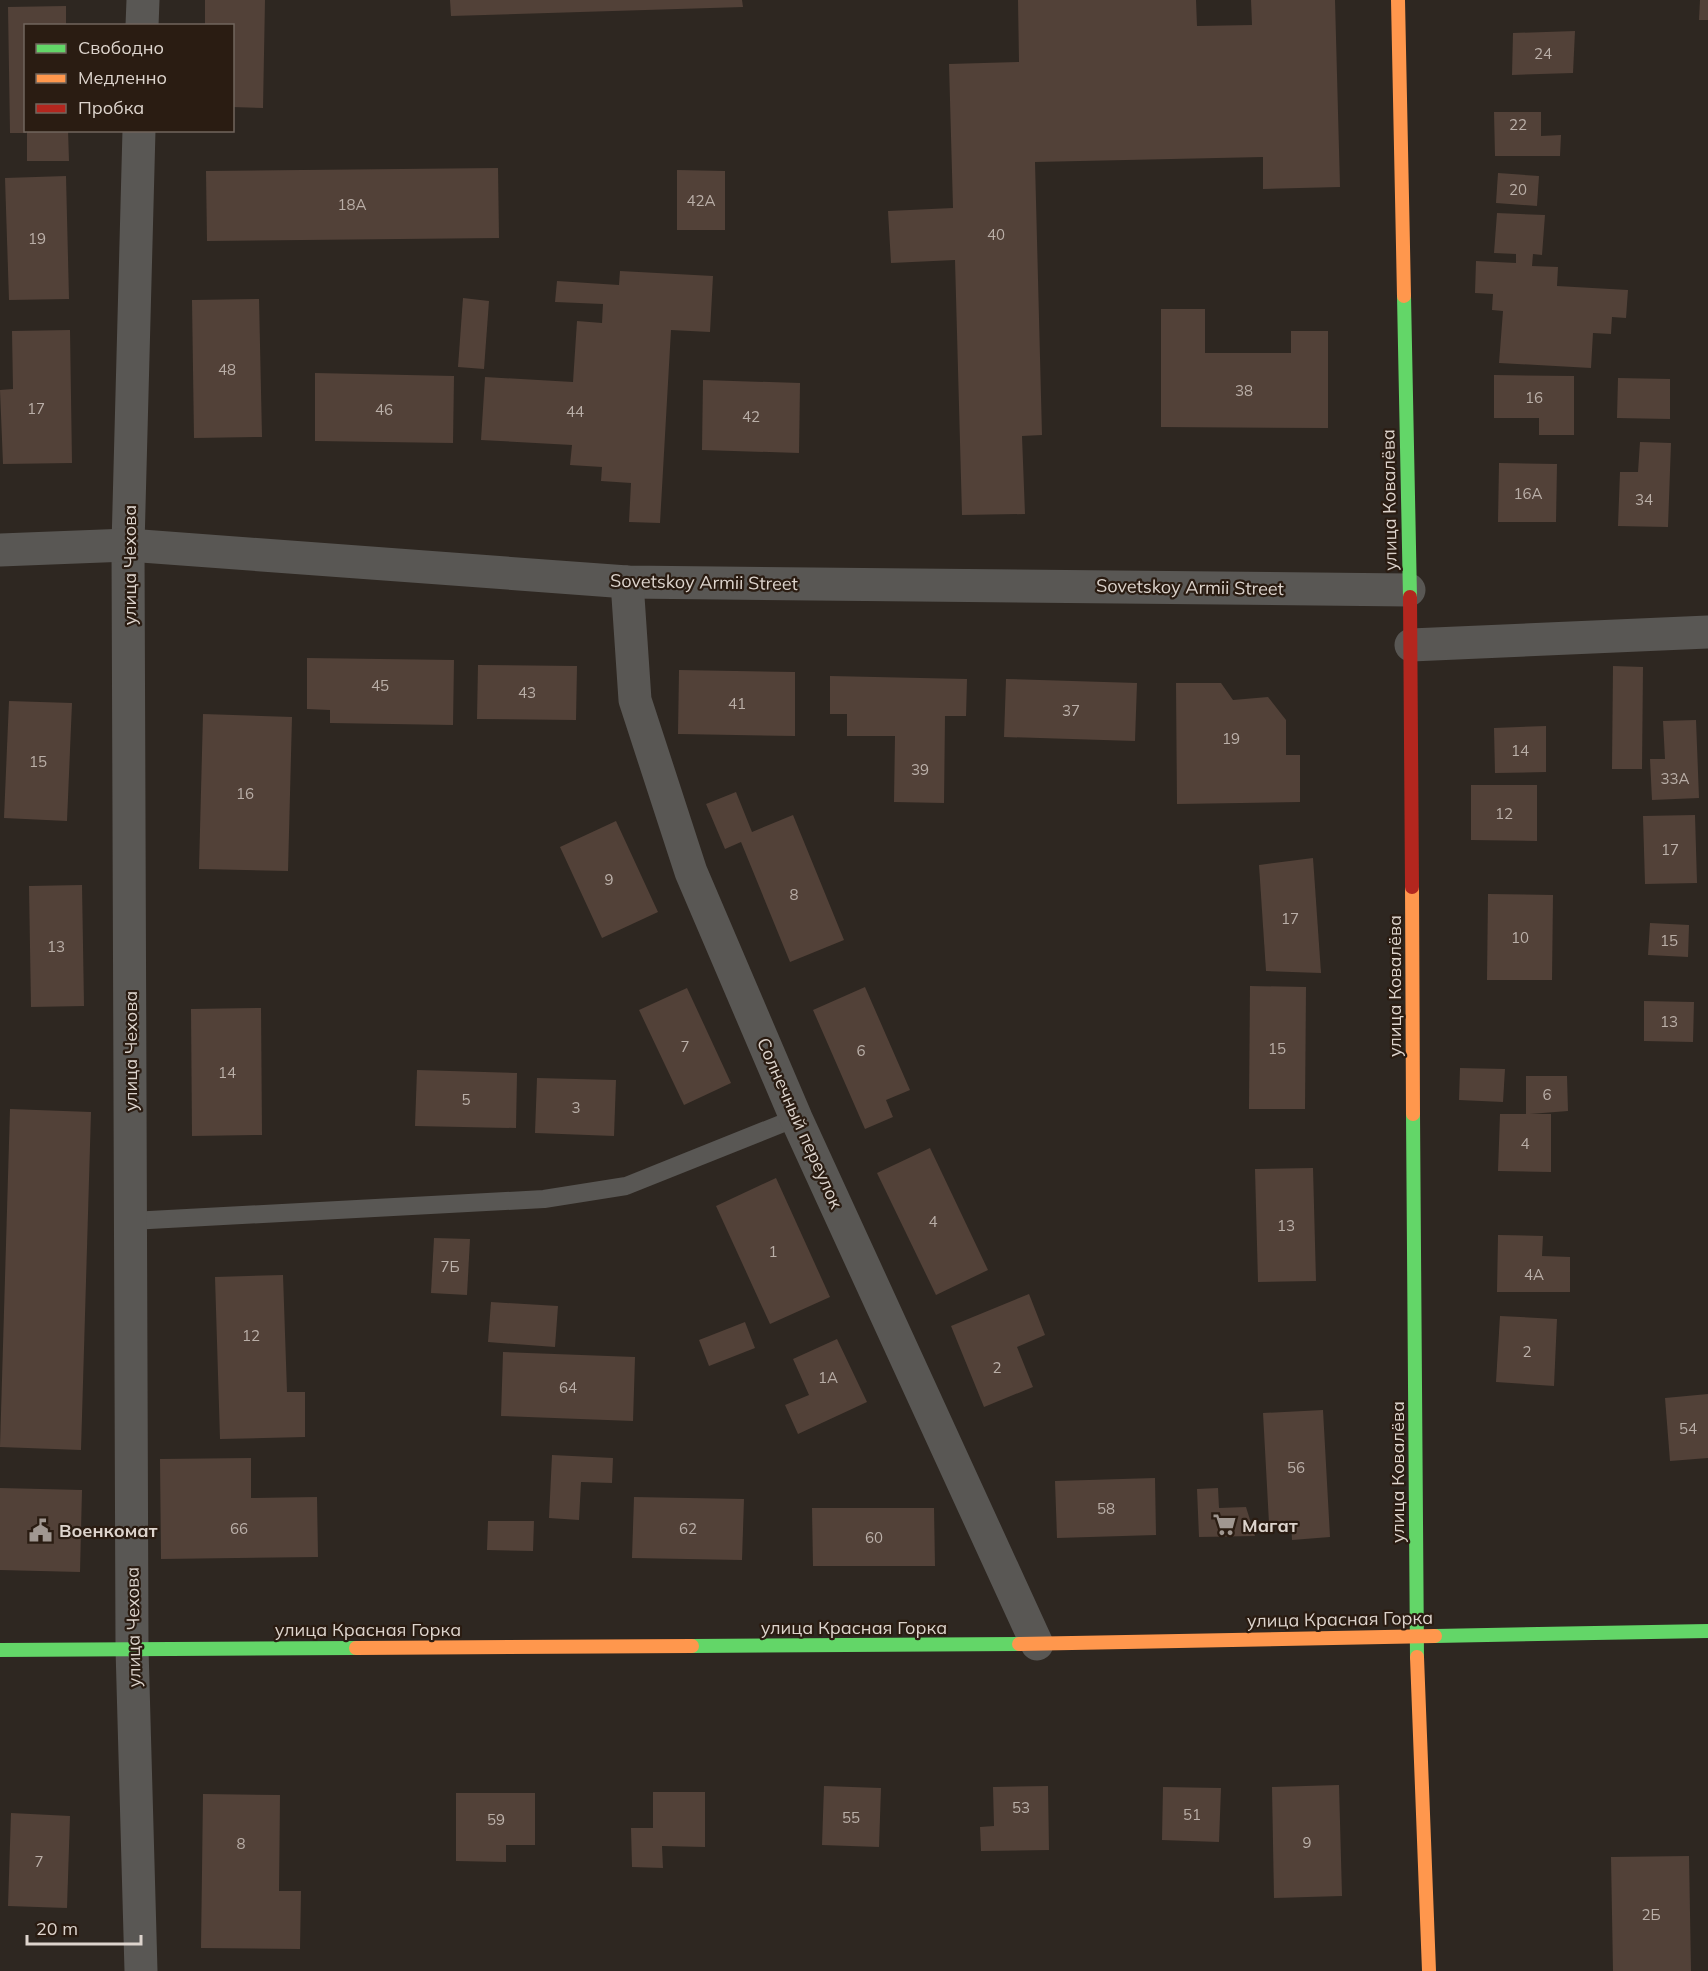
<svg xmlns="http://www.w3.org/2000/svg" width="1708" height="1971" viewBox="0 0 1708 1971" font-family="Mulish,sans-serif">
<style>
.building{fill:#524138}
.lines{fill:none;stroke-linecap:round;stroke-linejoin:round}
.lane{stroke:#595754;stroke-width:18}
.street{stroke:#595754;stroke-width:33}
.fast{stroke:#63d668;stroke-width:14}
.slow{stroke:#ff974d;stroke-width:14}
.jam{stroke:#b3261e;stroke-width:14}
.labels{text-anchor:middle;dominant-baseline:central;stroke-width:4.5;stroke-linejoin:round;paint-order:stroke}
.number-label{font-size:15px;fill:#baafa8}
.street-label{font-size:18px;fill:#ddd4cd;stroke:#2a1c12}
.poi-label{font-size:18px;font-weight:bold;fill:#ddd4cd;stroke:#2a1c12;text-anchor:start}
</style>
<rect width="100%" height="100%" fill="#2e2721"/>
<g class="building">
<polygon points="205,0 265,0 263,108 232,107 232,26 205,26"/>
<polygon points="450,0 742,0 743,7 451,16"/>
<polygon points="1018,0 1196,0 1197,26 1252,25 1251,0 1335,0 1340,187 1263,189 1263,157 1035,162 1042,435 1022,436 1025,514 962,515 955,260 891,263 888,211 953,208 949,64 1019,62"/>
<polygon points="1700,0 1708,0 1708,20 1699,20"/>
<polygon points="66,6 66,26 26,26 26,133 10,133 8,7"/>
<polygon points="1575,31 1573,73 1512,75 1513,33"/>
<polygon points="1494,112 1541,112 1541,136 1561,135 1560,156 1495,156"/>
<polygon points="27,130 68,130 69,161 27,161"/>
<polygon points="498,168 499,238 207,241 206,171"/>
<polygon points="677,170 725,171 725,230 677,230"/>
<polygon points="1498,173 1539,176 1537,206 1496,203"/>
<polygon points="66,176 69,299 9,300 5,178"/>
<polygon points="1497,213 1545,215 1542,255 1533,254 1532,266 1558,267 1557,286 1628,290 1626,318 1612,317 1611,334 1593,333 1591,368 1499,363 1503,311 1492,310 1493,294 1475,293 1476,261 1516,263 1516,254 1494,253"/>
<polygon points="620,271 713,276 710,332 671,330 660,523 629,522 631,483 601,481 602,467 570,465 572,445 481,440 485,377 573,382 577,321 602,323 603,304 555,302 557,281 619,285"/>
<polygon points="463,298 489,301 484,369 458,367"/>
<polygon points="259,299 262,437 194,438 192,300"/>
<polygon points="1161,309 1205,309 1205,353 1291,353 1291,331 1328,331 1328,428 1161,427"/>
<polygon points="70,330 72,463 3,464 0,390 13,389 12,331"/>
<polygon points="315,373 454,376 453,443 315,441"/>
<polygon points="1494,375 1574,376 1574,435 1539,435 1539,418 1494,418"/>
<polygon points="1618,378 1670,379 1670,419 1617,418"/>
<polygon points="703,380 800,383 799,453 702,450"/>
<polygon points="1640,442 1671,443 1668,527 1618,526 1620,472 1638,472"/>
<polygon points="1499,463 1557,464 1556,522 1498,522"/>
<polygon points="307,658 454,660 453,725 330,723 330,710 307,709"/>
<polygon points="478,665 577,666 576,720 477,719"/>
<polygon points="1613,666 1643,667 1642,769 1612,769"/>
<polygon points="679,670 795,672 795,736 678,734"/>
<polygon points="830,676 967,679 966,716 945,716 944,803 894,802 895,736 847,736 847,714 830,714"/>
<polygon points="1006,679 1137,683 1135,741 1004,737"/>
<polygon points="1176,683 1221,683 1233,700 1268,697 1286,720 1286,755 1300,755 1300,802 1177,804"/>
<polygon points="9,701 72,703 67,821 4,818"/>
<polygon points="203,714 292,717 288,871 199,869"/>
<polygon points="1696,720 1699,798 1652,800 1650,759 1665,759 1663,721"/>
<polygon points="1546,726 1546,772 1495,773 1494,728"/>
<polygon points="1471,785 1537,785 1537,841 1471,840"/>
<polygon points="736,792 752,832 793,815 844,940 790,962 741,842 725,849 706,804"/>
<polygon points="1695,815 1697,883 1645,884 1643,816"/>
<polygon points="616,821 658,912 602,938 560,847"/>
<polygon points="1313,858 1321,973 1266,971 1259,865"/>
<polygon points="82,885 84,1006 31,1007 29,886"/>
<polygon points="1488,894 1553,895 1552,980 1487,980"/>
<polygon points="1650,923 1689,925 1688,957 1648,955"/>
<polygon points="1250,986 1306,987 1305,1109 1249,1109"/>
<polygon points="865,987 910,1090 886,1100 893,1117 865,1129 813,1010"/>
<polygon points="687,988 731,1083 684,1105 639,1010"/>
<polygon points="1644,1001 1694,1002 1693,1042 1644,1041"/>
<polygon points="261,1008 262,1135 192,1136 191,1009"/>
<polygon points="1460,1068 1505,1069 1503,1102 1459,1100"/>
<polygon points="417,1070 517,1073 516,1128 415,1126"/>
<polygon points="1526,1076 1567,1076 1568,1111 1530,1114 1551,1114 1551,1172 1498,1171 1500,1114 1526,1114"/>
<polygon points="537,1078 616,1080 614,1136 535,1133"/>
<polygon points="10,1109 91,1112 81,1450 0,1447"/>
<polygon points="930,1148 988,1270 936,1295 877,1173"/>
<polygon points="1313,1168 1316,1281 1258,1282 1255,1169"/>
<polygon points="776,1178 830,1297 770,1324 716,1206"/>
<polygon points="1498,1235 1543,1236 1542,1256 1570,1257 1570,1292 1497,1292"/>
<polygon points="434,1238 470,1239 467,1295 431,1293"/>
<polygon points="283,1275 287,1392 305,1392 305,1437 220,1439 215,1277"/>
<polygon points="1029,1294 1045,1335 1017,1347 1033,1387 984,1407 951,1326"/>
<polygon points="491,1302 558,1306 555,1347 488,1342"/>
<polygon points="1500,1316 1557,1319 1554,1386 1496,1382"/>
<polygon points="745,1322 755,1348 709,1366 699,1340"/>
<polygon points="837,1339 867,1402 798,1434 785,1405 809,1395 793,1359"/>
<polygon points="503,1352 635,1357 633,1421 501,1416"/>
<polygon points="1708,1394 1708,1458 1670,1461 1665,1398"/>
<polygon points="1323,1410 1330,1537 1292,1540 1291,1522 1269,1523 1263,1413"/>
<polygon points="552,1455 613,1458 612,1483 581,1482 579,1520 549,1518"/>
<polygon points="251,1458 251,1498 317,1497 318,1557 161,1559 160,1459"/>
<polygon points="1155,1478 1156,1535 1057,1538 1055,1481"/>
<polygon points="0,1488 82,1490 80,1572 0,1570"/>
<polygon points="1218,1488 1219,1508 1246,1507 1255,1536 1199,1537 1197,1489"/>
<polygon points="634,1497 744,1499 742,1560 632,1558"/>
<polygon points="812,1508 934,1508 935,1566 813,1566"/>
<polygon points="488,1521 534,1521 533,1551 487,1550"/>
<polygon points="1339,1785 1342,1896 1274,1898 1272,1787"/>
<polygon points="824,1786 881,1788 879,1847 822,1845"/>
<polygon points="1048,1786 1049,1850 981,1851 980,1827 994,1826 993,1787"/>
<polygon points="1163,1787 1221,1788 1219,1842 1162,1840"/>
<polygon points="653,1792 705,1792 705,1847 662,1846 663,1868 632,1867 631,1828 653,1828"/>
<polygon points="456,1793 535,1793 535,1845 506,1845 506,1862 456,1861"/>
<polygon points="203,1794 280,1795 279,1891 301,1891 300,1949 201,1948"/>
<polygon points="11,1813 70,1816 67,1908 8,1906"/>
<polygon points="1689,1856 1691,1971 1613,1971 1611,1857"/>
</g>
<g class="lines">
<polyline class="lane" points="131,1221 544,1199 626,1186 796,1118"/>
<g class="street">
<polyline points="142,26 143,0"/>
<polyline points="139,130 128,545 132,1648 141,1971"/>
<polyline points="0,550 128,545 627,582 1409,590"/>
<polyline points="627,582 635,700 691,872 796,1118 1037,1644"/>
<polyline points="1411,645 1708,632"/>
</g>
<g class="fast">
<polyline points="1404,296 1410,597"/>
<polyline points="1413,1114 1417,1657"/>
<polyline points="1435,1636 1708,1631"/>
<polyline points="692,1646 1019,1644"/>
<polyline points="0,1650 356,1648"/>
</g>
<g class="slow">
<polyline points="1398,0 1404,296"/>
<polyline points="1412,887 1413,1114"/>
<polyline points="1019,1644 1435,1636"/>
<polyline points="356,1648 692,1646"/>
<polyline points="1417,1657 1429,1971"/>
</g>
<polyline class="jam" points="1410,597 1412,887"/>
</g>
<defs>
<symbol id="supermarket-bare" viewBox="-9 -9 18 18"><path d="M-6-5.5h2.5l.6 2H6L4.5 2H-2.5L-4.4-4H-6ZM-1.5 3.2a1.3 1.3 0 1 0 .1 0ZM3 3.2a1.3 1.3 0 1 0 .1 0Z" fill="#a09791" stroke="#2a1c12" stroke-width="2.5" paint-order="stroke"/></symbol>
<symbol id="civic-bare" viewBox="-9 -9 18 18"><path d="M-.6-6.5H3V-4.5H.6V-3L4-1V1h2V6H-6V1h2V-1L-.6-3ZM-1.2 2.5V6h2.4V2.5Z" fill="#a09791" stroke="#2a1c12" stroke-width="2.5" paint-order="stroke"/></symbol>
</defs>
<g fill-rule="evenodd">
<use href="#supermarket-bare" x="1208" y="1508" width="33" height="33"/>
<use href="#civic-bare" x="24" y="1514" width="33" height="33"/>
</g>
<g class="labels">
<g class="number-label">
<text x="1543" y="53">24</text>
<text x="1518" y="124">22</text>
<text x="1518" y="189">20</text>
<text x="701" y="200">42А</text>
<text x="352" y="204">18А</text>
<text x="996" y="234">40</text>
<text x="37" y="238">19</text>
<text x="227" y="369">48</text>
<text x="1244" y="390">38</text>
<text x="1534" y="397">16</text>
<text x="36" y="408">17</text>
<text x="384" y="409">46</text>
<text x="575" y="411">44</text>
<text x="751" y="416">42</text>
<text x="1528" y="493">16А</text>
<text x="1644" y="499">34</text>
<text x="380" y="685">45</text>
<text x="527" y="692">43</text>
<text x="737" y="703">41</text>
<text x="1071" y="710">37</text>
<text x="1231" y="738">19</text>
<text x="1520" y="750">14</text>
<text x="38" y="761">15</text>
<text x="920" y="769">39</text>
<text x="1675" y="778">33А</text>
<text x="245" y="793">16</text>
<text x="1504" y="813">12</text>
<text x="1670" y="849">17</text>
<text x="609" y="879">9</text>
<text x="794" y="894">8</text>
<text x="1290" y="918">17</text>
<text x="1520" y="937">10</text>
<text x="1669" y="940">15</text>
<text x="56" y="946">13</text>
<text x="1669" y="1021">13</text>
<text x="685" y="1046">7</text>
<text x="1277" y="1048">15</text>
<text x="861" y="1050">6</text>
<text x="227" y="1072">14</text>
<text x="1547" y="1094">6</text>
<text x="466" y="1099">5</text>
<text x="576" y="1107">3</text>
<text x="1525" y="1143">4</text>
<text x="933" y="1221">4</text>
<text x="1286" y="1225">13</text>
<text x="773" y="1251">1</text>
<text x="450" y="1266">7Б</text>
<text x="1534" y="1274">4А</text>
<text x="251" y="1335">12</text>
<text x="1527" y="1351">2</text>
<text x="997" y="1367">2</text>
<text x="828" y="1377">1А</text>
<text x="568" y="1387">64</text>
<text x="1688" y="1428">54</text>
<text x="1296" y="1467">56</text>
<text x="1106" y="1508">58</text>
<text x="239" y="1528">66</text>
<text x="688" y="1528">62</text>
<text x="874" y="1537">60</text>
<text x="1021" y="1807">53</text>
<text x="1192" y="1814">51</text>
<text x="851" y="1817">55</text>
<text x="496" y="1819">59</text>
<text x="1307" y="1842">9</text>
<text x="241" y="1843">8</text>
<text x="39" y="1861">7</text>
<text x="1651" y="1914">2Б</text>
</g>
<g class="street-label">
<text transform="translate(1389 500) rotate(-91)">улица Ковалёва</text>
<text transform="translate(129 565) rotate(-90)">улица Чехова</text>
<text transform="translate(704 582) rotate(1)">Sovetskoy Armii Street</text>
<text transform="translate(1190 587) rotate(1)">Sovetskoy Armii Street</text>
<text transform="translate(1394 986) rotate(-90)">улица Ковалёва</text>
<text transform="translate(130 1051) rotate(-90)">улица Чехова</text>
<text transform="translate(800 1123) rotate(66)">Солнечный переулок</text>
<text transform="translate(1397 1472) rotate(-90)">улица Ковалёва</text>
<text transform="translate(1340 1619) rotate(-1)">улица Красная Горка</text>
<text transform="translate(133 1627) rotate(-91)">улица Чехова</text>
<text x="854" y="1627">улица Красная Горка</text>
<text x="368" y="1629">улица Красная Горка</text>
</g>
<g class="poi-label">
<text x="1242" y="1525">Магат</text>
<text x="59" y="1530">Военкомат</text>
</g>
</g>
<rect x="24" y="24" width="210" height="108" fill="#2a1c12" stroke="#72665d" stroke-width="1.5"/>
<rect x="36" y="44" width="30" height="9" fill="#63d668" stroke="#72665d" stroke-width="1.5"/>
<text x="78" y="54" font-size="18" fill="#ddd4cd">Свободно</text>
<rect x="36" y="74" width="30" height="9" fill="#ff974d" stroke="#72665d" stroke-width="1.5"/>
<text x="78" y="84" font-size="18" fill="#ddd4cd">Медленно</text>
<rect x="36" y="104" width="30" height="9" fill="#b3261e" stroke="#72665d" stroke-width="1.5"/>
<text x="78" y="114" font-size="18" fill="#ddd4cd">Пробка</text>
<path d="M27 1935v9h114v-9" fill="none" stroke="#ddd4cd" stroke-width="3"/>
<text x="36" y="1935" font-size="18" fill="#ddd4cd" stroke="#2a1c12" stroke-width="4.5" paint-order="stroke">20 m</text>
</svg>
